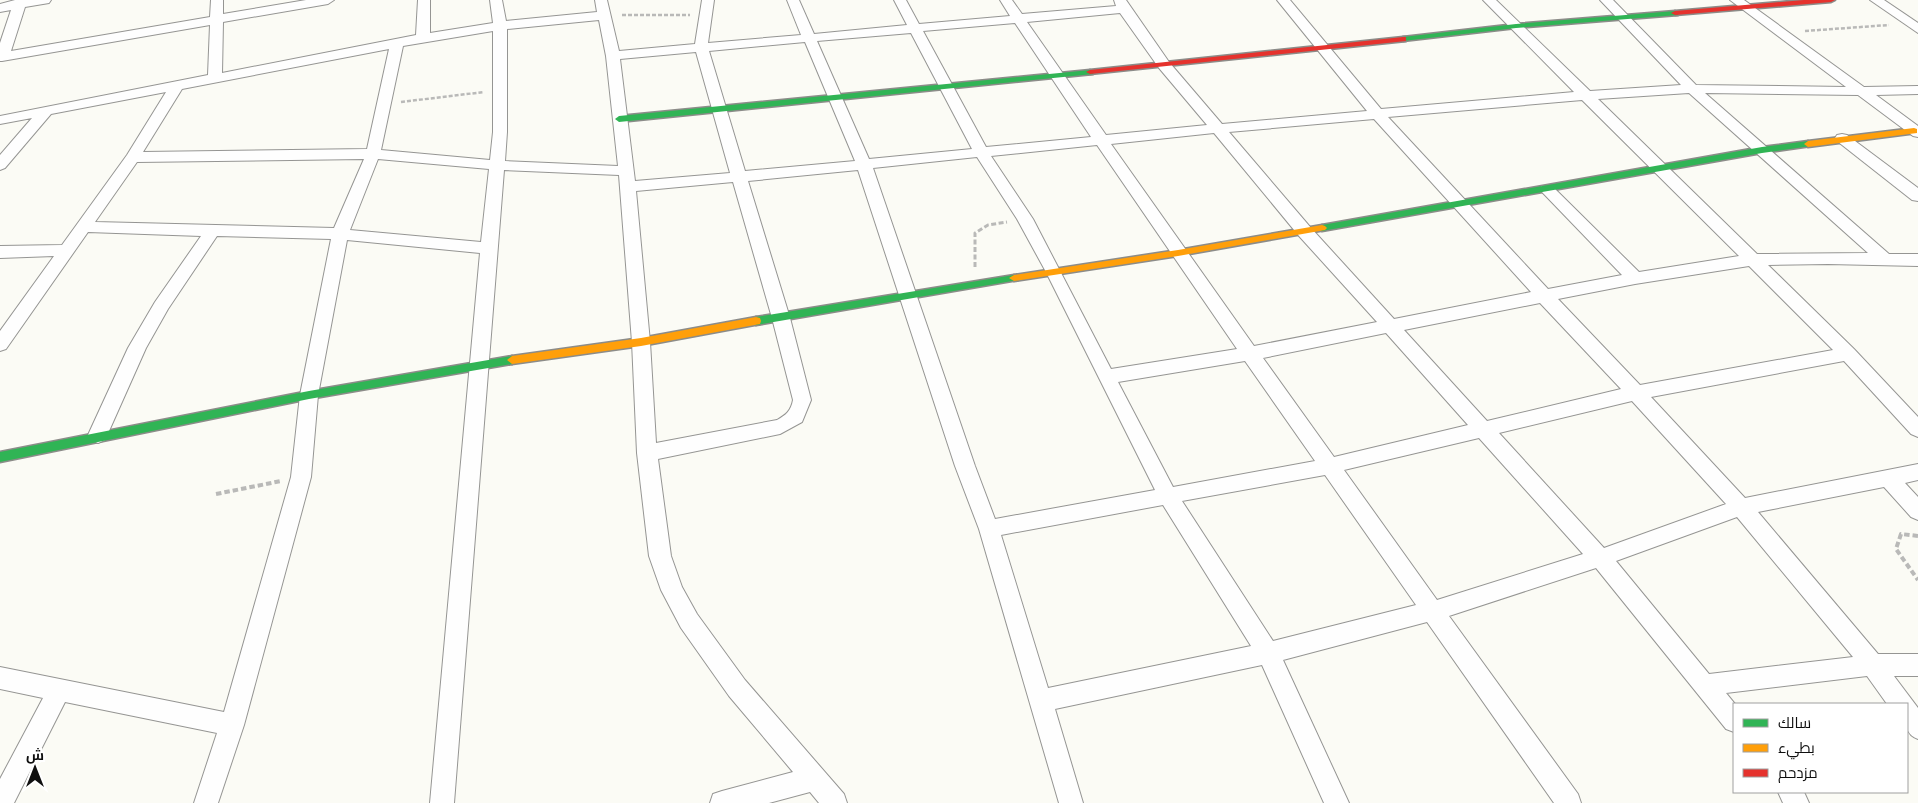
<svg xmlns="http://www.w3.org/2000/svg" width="1918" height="803" viewBox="0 0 1918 803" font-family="Bitter,Cairo,serif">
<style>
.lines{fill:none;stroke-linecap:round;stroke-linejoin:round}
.street-casing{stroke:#959593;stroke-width:2}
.fast-casing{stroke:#8c8c89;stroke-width:3}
.slow-casing{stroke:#8c8c89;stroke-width:3}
.jam-casing{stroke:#8c8c89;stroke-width:3}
.path-far2{stroke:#b9b9b8;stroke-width:2.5;stroke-dasharray:4 2;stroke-linecap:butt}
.path-far1{stroke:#b9b9b8;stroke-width:3;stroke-dasharray:5 2.5;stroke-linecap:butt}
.path{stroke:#b9b9b8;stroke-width:4;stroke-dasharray:5.5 3;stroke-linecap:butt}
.street{fill:#fefefe;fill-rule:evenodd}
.fast{fill:#30b455;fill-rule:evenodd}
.slow{fill:#ff9f0a;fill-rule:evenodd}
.jam{fill:#e5322d;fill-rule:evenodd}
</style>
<rect width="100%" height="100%" fill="#fbfbf5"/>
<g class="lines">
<defs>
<g id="street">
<path d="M15 0H51L49 3 25 7 11 51 210 17 211 0H223V14L306 0H334L328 4 223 22 222 73 416 35 418 0H430V33L493 23 490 0H502L506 21 597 12 595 0H607L619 51 695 44 702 0H714L708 43 801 35 787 0H799L814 34 907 25 894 0H906L919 24 1010 16 1000 0H1012L1022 14 1116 6 1114 0H1126L1169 62 1222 124 1367 111 1277 0H1290L1381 109 1574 92 1483 0H1496L1590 91 1681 85 1600 0H1613L1696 85 1846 87 1730 0H1744L1864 87 1918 86V94L1876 95 1918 126V137L1913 136 1858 95 1705 93 1889 254H1918V266L1828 264 1768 265 1854 349 1918 417V437L1911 434 1844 361 1651 397 1745 498 1918 464V480L1905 483 1918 497V520L1911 517 1884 487 1758 512 1878 654H1918V676H1894L1918 708V739C1902 733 1907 719 1907 704H1887L1867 676 1726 693 1735 704 1734 732 1726 729 1596 568 1449 616 1578 794 1581 803H1554L1427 622 1283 660 1349 803H1324L1262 665 1055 709 1083 803H1059L979 529 955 466 858 170 748 181 790 318 811 400 802 422 780 434 658 459 671 556 682 587 697 614 745 680 844 794 847 803H819L810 792 769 803H710L713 794 722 791 793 772 729 696 681 628 661 590 649 556 637 453 632 342 619 175 504 170 454 803H430L480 253 347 240 318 395 311 477 244 725 218 803H194L217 733 65 702 14 803H0V779L43 698 0 689V667L224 712 291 477 300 395 331 239 217 236 168 309 146 348 105 440 98 443 91 440 88 435 128 348 155 302 201 236 88 232 6 349 0 351V331L54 256 0 258V246L62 245 127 155 166 92 51 114 5 168 0 170V155L32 118 0 124V116L208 75 210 25 2 61H0V43L11 10 0 12V4ZM1120 13 1159 68 1207 125 1106 135 1027 22ZM599 20 606 56 618 166 505 161 507 132V29ZM1015 23 1091 137 986 147 923 31ZM493 31V132L490 160 381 150 403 46ZM911 33 972 149 869 159 817 41ZM805 42 855 161 745 171 709 51ZM389 49 367 149 143 152 182 89ZM696 52 730 173 635 181 620 59ZM1689 93 1868 253 1757 254 1598 99ZM1582 100 1739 256 1639 272 1552 186H1542L1539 189 1542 192 1622 275 1548 289 1388 117ZM1374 119 1531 292 1394 319 1311 228 1229 132ZM1214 133 1299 236 1377 322 1254 346 1111 144ZM1097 145 1237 349 1111 369 1033 219 991 156ZM977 157 1017 219 1046 272 1155 490 995 519 975 466 873 168ZM364 159 334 228 95 222 137 162ZM378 159 489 169 481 242 350 230ZM733 182 772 318 793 400C791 411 786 415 777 420L656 443 650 342 636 191ZM1749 266 1833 350 1640 385 1558 299 1635 284ZM1540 303 1621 389 1487 421 1404 330ZM1386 333 1468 425 1334 457 1263 358ZM1245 361 1315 461 1173 487 1118 382ZM1632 401 1726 504 1604 548 1499 433ZM1479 438 1583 554 1437 600 1344 470ZM1325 475 1416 605 1273 641 1182 501ZM1163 505 1251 646 1048 688 1001 535ZM1737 517 1853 657 1709 674 1616 561Z"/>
<polygon points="1870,0 1884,0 1918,23 1918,33"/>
<polygon points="1842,134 1847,135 1918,188 1918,201 1912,200 1837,141 1835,138 1837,135"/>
<polygon points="1778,792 1804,792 1809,803 1783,803"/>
</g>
<g id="fast">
<polygon points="1675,11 1679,13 1678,15 1516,28 1403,41 1399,39 1403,37 1516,24"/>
<polygon points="1090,70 1094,72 1093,74 619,122 615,119 619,116"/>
<polygon points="1808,141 1812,144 1811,146 1762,153 1322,231 1317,228 1322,225 1762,147"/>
<polygon points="1014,275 1019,278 1018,280 756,325 751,321 756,317"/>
<polygon points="512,356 517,360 512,364 309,399 0,462 0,452 309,391"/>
</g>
<g id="slow">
<polygon points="1914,128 1917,129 1917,133 1808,147 1804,144 1808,141"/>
<polygon points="1322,225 1325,226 1327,228 1325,230 1178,256 1014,281 1009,278 1014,275 1178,250"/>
<polygon points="756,317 760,318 761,321 760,324 641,346 512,364 507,360 512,356 641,338"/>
</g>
<g id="jam">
<polygon points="1804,0 1835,0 1831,2 1675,15 1671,13 1675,11"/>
<polygon points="1403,37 1406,37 1406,41 1090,74 1086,72 1090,70"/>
</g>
</defs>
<use href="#street" class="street-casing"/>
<use href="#fast" class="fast-casing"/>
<use href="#slow" class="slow-casing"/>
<use href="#jam" class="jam-casing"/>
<g class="path-far2">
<polyline points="622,15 690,15"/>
<polyline points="1805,31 1889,25"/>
<polyline points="401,102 484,92"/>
</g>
<polyline class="path-far1" points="975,267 975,233 988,225 1007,222"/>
<g class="path">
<polyline points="216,494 281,481"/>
<polyline points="1918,536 1901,534 1896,549 1918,580"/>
</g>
<use href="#street" class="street"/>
<use href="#fast" class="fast"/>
<use href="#slow" class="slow"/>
<use href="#jam" class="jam"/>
</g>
<rect x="1733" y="703" width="175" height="90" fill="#ffffff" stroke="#9f9f9f"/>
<rect x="1743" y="719" width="25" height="8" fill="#30b455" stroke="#9f9f9f"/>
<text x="1778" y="728" font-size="15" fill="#0f0f0f">سالك</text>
<rect x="1743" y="744" width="25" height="8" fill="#ff9f0a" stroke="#9f9f9f"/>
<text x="1778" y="753" font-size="15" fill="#0f0f0f">بطيء</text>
<rect x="1743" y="769" width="25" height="8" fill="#e5322d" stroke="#9f9f9f"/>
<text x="1778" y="778" font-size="15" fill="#0f0f0f">مزدحم</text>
<g transform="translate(35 768)" stroke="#ffffff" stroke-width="4" paint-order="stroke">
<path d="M0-4L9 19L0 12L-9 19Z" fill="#0f0f0f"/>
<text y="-8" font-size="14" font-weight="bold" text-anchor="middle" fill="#0f0f0f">ش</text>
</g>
</svg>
